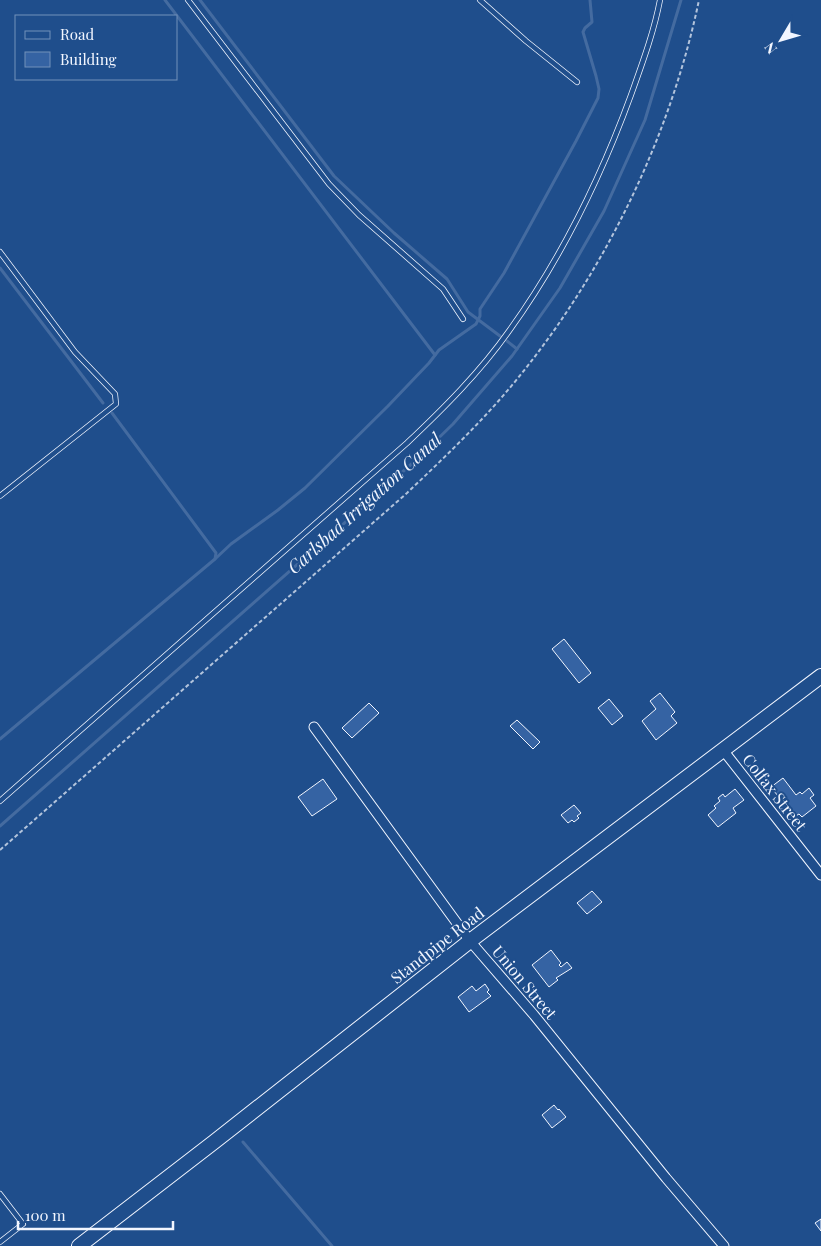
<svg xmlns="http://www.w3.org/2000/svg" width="821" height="1246" viewBox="0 0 821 1246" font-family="'Playfair Display',serif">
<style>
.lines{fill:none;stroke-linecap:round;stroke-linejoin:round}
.stream{stroke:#446ba0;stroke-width:3}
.building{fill:#3563a3;stroke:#f2f6ff}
.lane-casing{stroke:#f2f6ff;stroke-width:6}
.street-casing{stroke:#f2f6ff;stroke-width:11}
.secondary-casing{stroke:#f2f6ff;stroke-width:16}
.path{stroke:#b3c4dc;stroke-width:2;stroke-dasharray:4 2.5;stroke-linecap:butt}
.lane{stroke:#1f4e8c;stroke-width:4.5}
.street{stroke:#1f4e8c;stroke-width:9}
.secondary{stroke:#1f4e8c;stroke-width:14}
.labels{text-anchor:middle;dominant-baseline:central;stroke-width:4;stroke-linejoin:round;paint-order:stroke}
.street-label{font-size:16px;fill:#f2f6ff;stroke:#1f4e8c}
.water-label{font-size:18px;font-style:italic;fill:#f2f6ff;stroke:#1f4e8c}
</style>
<rect width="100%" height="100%" fill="#1f4e8c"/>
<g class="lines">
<g class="stream">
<polyline points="165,0 435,355"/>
<polyline points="200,0 334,176 394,233 447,279 468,312 500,336"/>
<polyline points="0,268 103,403"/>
<polyline points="507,341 517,349"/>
<polyline points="215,559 231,544 278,510 305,488 388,406 429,363 439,350 476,324 480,316 480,309 504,273 576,141 598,98 599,89 596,76 583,32 585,28 592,22 590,0"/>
<polyline points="0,739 215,559 216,553 112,413"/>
<polyline points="0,826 416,460 453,424 512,356 560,288 604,211 645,120 681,0"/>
<polyline points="243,1142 332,1246"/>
</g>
</g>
<g class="building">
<polygon points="564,639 591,673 579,683 552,649"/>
<polygon points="660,693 675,712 671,716 677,723 656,740 642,721 656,709 650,701"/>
<polygon points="609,699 623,716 612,725 598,708"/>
<polygon points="369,703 379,713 352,738 342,728"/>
<polygon points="517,720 540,742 533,749 510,726"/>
<polygon points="783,778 796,795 800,792 802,794 809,788 814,795 810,798 816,806 802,817 799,814 794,817 771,787"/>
<polygon points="323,779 337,799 312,816 298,797"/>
<polygon points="735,789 744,800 733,808 736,813 718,827 708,815 716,808 714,806 720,801 718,798 723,794 725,797"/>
<polygon points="574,805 581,813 577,816 579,818 574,822 572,820 568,823 561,815"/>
<polygon points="592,891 602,902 587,914 577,903"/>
<polygon points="551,950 561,963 559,965 561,967 567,962 572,968 556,978 558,980 549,987 532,965"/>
<polygon points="485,984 489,990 487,992 491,996 469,1012 458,997 472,986 476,991"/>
<polygon points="554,1105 558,1110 559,1109 566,1117 552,1128 542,1115"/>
<polygon points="821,1219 821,1231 815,1223"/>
</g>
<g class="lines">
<defs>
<g id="lane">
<polyline points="188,0 329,184 359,215 443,289 463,319"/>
<polyline points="480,0 526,41 577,82"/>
<polyline points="0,252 75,352 115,394 116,404 0,496"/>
<path d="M0 801 407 443C444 408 480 372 509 331 561 259 601 177 631 95 642 64 654 32 660 0"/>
<polyline points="0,1194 23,1224 0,1242"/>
</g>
<g id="street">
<polyline points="314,727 470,941 534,1015 666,1178 724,1246"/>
<polyline points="723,750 821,875"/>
</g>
<polyline id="secondary" points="79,1246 214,1142 470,941 821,676"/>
</defs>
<use href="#lane" class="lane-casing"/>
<use href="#street" class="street-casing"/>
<use href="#secondary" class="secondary-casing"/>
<path class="path" d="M0 850 407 493C447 455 487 417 522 373 607 267 671 134 699 0"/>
<use href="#lane" class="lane"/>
<use href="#street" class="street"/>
<use href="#secondary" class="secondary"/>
</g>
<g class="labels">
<g class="street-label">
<text transform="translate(775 792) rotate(52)">Colfax Street</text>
<text transform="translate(437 945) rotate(-38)">Standpipe Road</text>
<text transform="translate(525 982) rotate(50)">Union Street</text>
</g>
<g class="water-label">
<text transform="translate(364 503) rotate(-42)">Carlsbad Irrigation Canal</text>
</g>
</g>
<rect x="15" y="15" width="162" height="65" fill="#1f4e8c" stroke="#7391ba"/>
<rect x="25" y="31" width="25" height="8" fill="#1f4e8c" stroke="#7391ba"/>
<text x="60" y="40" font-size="15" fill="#f2f6ff">Road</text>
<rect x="25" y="52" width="25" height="15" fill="#3563a3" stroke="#7391ba"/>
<text x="60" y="65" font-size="15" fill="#f2f6ff">Building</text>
<g transform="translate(781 40) rotate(232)" stroke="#1f4e8c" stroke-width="4" paint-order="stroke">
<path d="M0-4L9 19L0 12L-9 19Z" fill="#f2f6ff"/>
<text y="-8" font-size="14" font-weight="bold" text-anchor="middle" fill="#f2f6ff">N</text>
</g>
<path d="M18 1221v8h155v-8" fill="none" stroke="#f2f6ff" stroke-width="2.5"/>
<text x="25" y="1221" font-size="15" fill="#f2f6ff" stroke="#1f4e8c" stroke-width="4" paint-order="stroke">100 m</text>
</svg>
